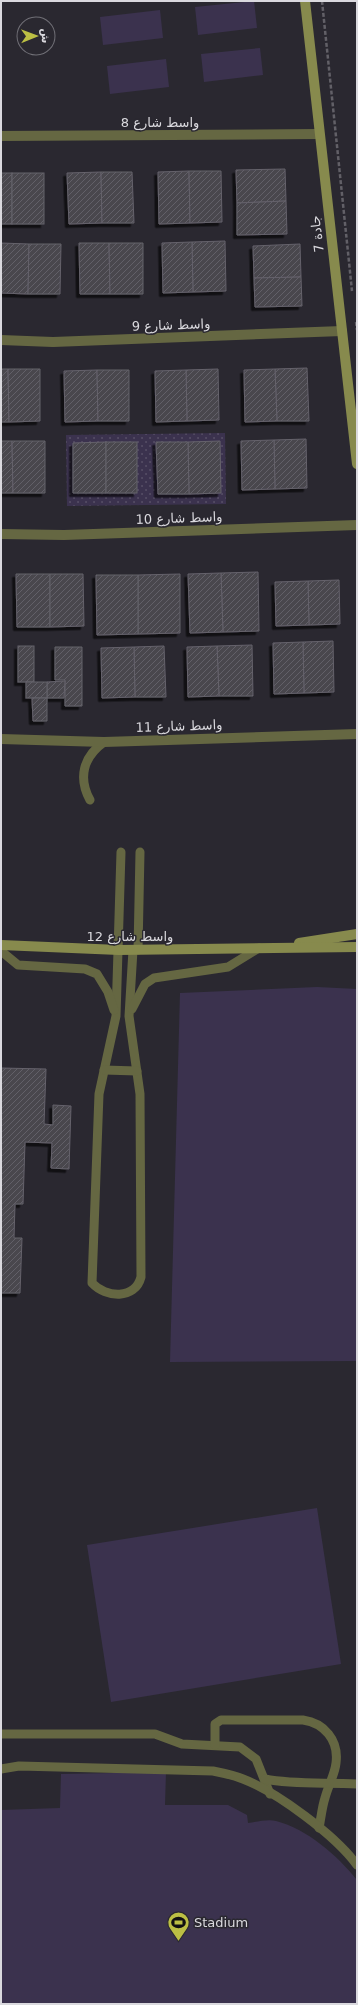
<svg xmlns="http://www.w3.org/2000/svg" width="358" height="2005" viewBox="0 0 358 2005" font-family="'DejaVu Sans',Vazirmatn,sans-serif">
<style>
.grass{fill:url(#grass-dots)}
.green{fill:#3b324e}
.building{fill:url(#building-hatch);stroke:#65626b;filter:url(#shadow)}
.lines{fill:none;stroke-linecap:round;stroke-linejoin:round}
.path{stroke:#626067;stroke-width:2.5;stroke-dasharray:4 2;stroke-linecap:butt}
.lane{stroke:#656742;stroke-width:9}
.street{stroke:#656742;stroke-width:10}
.secondary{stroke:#878a4d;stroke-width:10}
.labels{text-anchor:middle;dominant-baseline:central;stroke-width:3;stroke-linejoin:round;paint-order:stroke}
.street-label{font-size:13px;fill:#dad9de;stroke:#2a2830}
.poi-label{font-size:13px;fill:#dad9de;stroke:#2a2830;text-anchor:start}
</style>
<defs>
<pattern id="grass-dots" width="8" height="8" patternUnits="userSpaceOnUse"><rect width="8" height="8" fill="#3b324e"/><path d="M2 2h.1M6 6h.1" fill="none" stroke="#574f67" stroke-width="1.8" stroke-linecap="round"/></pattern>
<pattern id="building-hatch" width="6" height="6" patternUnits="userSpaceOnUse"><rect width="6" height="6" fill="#48464e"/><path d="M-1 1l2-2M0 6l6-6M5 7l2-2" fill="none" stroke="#626067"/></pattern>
<filter id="shadow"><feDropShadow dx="-3.5" dy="3.5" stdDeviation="0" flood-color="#0009"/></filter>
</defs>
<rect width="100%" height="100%" fill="#2a2830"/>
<polygon class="grass" points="225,433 226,504 67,506 66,435"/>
<g class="green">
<polygon points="254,1 257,28 198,35 195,7"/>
<polygon points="160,10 163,38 103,45 100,17"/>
<polygon points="260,48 263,75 204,82 201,54"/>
<polygon points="166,59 169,87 110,94 107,66"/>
<polygon points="317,987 357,989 357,1361 170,1362 180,993"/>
<polygon points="317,1508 341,1664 111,1702 87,1545"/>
<path d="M166 1772 165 1805H228L247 1815 248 1823C256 1822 268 1819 276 1821 307 1829 337 1855 357 1880V2004H1V1810L60 1808 61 1774Z"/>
</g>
<g class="building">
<polygon points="285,169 286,201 237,203 236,170"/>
<polygon points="189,171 190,223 159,224 158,172"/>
<polygon points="189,171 221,171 222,222 190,223"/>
<polygon points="101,172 102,223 69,224 67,173"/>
<polygon points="101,172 132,172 134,223 102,223"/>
<rect x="1" y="173" width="11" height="51"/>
<rect x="12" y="173" width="32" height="51"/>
<polygon points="286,201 287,234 237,235 237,203"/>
<polygon points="225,241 226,291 193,292 192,242"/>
<polygon points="192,242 193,292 163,293 162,243"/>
<polygon points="1,243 29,244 28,294 1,293"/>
<polygon points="79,243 109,243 110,294 80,294"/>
<polygon points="109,243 143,243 143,294 110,294"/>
<polygon points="29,244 61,244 60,294 28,294"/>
<polygon points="300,244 301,277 254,278 253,246"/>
<polygon points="301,277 302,306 255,307 254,278"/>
<polygon points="307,368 309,421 277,421 275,369"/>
<polygon points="1,369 8,369 9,422 1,422"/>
<polygon points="8,369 40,369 40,421 9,422"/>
<polygon points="218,369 219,420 187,421 186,370"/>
<polygon points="275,369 277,421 245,422 244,370"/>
<polygon points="97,370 98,421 65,422 64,371"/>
<polygon points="97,370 129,370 129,421 98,421"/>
<polygon points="186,370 187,421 156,422 155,371"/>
<polygon points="306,439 307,488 275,489 274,440"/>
<polygon points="274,440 275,489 242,490 241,441"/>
<polygon points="1,441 12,441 13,493 1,493"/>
<polygon points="12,441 45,441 45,493 13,493"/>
<polygon points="220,441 221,493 189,494 188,442"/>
<polygon points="106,442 106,493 73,493 73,443"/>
<rect x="106" y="442" width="31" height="51"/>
<polygon points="156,442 188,442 189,494 158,494"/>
<polygon points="258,572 259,631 223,632 221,573"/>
<polygon points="221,573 223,632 190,633 188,574"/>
<polygon points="16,574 50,574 50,627 17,627"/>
<polygon points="50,574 83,574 84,626 50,627"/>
<polygon points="180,574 180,633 138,634 138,575"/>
<polygon points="96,575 138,575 138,634 97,635"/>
<polygon points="339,580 340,624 309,625 308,581"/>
<polygon points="308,581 309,625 276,626 275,582"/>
<polygon points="333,641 334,692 304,693 303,642"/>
<polygon points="303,642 304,693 274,694 273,643"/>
<polygon points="252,645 253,696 219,696 217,646"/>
<rect x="18" y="646" width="16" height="36"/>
<polygon points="164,646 166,697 135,697 134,647"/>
<polygon points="217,646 219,696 188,697 187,647"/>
<polygon points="55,647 82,647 82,706 65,706 65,680 55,680"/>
<polygon points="134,647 135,697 102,698 101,648"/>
<polygon points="65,681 64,698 47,698 47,682"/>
<rect x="26" y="682" width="21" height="16"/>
<polygon points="32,698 47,698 47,721 33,721"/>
<polygon points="1,1068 46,1069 44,1124 53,1125 53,1105 71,1106 69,1169 51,1168 52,1143 25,1142 23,1204 15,1204 14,1238 22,1238 20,1293 1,1293"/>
</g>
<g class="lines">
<g class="path">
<polyline points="322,1 352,291"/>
<polyline points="356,322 357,330"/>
</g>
<g class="lane">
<path d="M90 800C78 778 83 757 104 742"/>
<path d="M121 852 116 1016 99 1094 92 1283C106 1298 135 1300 141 1277L140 1094 129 1016 133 950"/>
<polyline points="138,950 140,852"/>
<polyline points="1,951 18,965 85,969 97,974 108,992 114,1010"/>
<polyline points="132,1009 145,984 154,978 228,967 259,948"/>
<polyline points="104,1070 137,1071"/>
<polyline points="1,1734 155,1734 182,1744 240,1747 256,1759 270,1794"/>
<path d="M215 1745V1724L221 1720H303C324 1723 339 1740 336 1763 335 1774 328 1786 325 1798 322 1807 321 1818 319 1828"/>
<path d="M1 1769 19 1766 213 1771C223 1773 233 1775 243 1779 277 1792 335 1835 357 1865"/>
<path d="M265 1779C295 1785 326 1782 357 1784"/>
</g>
<g class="street">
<polyline points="1,136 319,134"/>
<polyline points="1,340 53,342 342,331"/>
<polyline points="1,534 64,535 357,525"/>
<polyline points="1,739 104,742 357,734"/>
</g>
<g class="secondary">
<polyline points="305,1 357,464"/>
<polyline points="299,943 357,934"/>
<polyline points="1,945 119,950 357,947"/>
</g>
</g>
<defs>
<symbol id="stadium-pin" viewBox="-11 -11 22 30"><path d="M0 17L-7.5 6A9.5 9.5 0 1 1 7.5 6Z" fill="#bcbf44" stroke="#2a2830"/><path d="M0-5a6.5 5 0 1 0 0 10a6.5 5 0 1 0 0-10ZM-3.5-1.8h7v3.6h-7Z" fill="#111"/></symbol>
</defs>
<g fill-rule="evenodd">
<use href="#stadium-pin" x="166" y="1910" width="25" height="34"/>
</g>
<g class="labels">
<g class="street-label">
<text x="160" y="122">واسط شارع 8</text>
<text transform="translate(317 234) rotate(-97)">جادة 7</text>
<text transform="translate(171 325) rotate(-2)">واسط شارع 9</text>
<text transform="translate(179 518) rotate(-2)">واسط شارع 10</text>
<text transform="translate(179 726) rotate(-2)">واسط شارع 11</text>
<text x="130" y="936">واسط شارع 12</text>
</g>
<g class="poi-label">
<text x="194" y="1922">Stadium</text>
</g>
</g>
<rect width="358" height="2005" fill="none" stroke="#dad9de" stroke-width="4"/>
<g transform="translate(36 36) rotate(89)"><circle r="19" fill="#2a2830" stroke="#706f76"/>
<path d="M0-3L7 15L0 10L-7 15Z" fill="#bcbf44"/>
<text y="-6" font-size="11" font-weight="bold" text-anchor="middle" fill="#dad9de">ش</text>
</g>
</svg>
